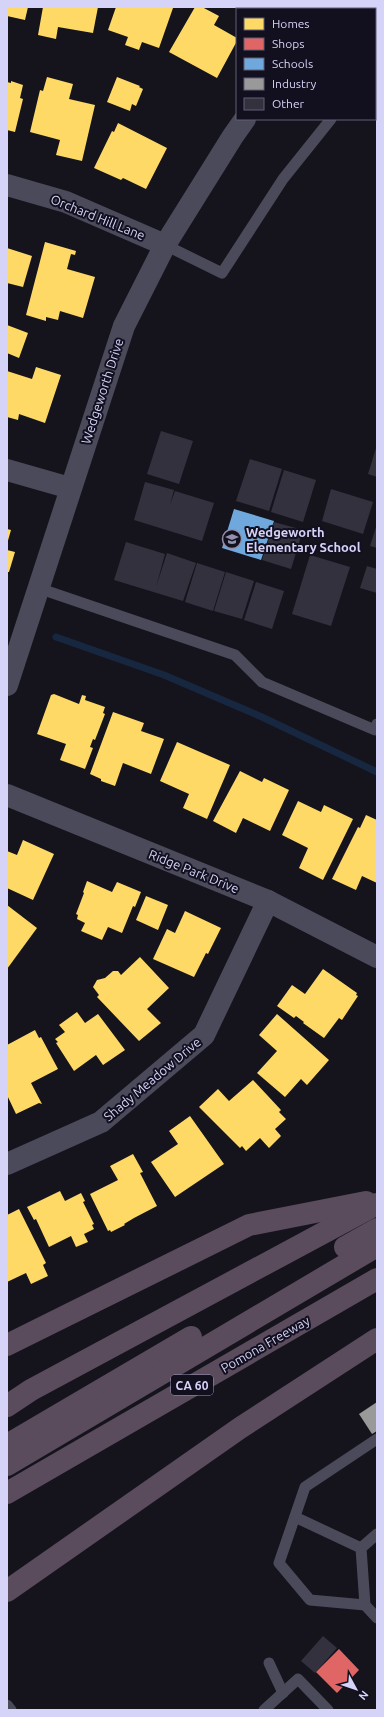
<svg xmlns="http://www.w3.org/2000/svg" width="384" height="1717" viewBox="0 0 384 1717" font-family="Ubuntu,sans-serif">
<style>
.homes{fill:#ffd966}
.shops{fill:#e06666}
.schools{fill:#6fa8dc}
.industry{fill:#999}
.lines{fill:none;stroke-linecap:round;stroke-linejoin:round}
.stream{stroke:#16273f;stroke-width:7}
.building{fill:#33313e}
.service{stroke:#4a4a5b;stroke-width:11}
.minor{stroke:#4a4a5b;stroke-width:22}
.motorway{stroke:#5a4b5d;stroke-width:22}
.labels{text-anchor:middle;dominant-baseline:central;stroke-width:4;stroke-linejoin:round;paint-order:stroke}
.shield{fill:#12101f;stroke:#9b98b8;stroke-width:1}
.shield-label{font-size:12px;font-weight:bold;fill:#d6d3f9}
.street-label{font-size:13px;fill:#d6d3f9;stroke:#12101f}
.poi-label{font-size:13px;font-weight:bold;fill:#d6d3f9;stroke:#12101f;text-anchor:start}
</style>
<rect width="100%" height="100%" fill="#15141c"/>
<g class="homes">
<polygon points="7,7 28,7 25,20 7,16"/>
<polygon points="43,7 98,7 93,33 58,27 56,39 38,35"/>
<polygon points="116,7 173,8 159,48 142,42 139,50 125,45 128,37 108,30"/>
<polygon points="195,7 202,7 219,16 214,25 237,38 237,41 217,78 169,52"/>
<polygon points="47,77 73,84 69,99 95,105 82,161 56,155 60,140 30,132 40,90 43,91"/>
<polygon points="117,77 140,86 139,87 143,89 136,106 132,104 130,111 107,102"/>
<polygon points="11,81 23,85 20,98 23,99 15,132 7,130 7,82 11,83"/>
<polygon points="118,123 167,148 146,189 123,178 121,180 94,168 112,131 114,132"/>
<polygon points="45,242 76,251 75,255 71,254 67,269 95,277 83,318 60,311 58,320 46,317 46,321 26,315"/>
<polygon points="7,248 32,256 23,287 7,283"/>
<polygon points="7,325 28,333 19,358 7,353"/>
<polygon points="36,367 61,375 45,423 19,414 18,420 7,417 7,371 32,379"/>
<polygon points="7,529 11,530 7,544"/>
<polygon points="7,550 15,552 9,572 7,572"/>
<polygon points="54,694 79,704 82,695 86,696 85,700 105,707 103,713 105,714 95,740 93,739 90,747 93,748 85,769 60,760 66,744 37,734 51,695"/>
<polygon points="113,712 144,723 141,731 164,739 151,774 123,763 115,786 101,781 101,779 90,774"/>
<polygon points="177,742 230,765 207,819 183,808 189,794 160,781"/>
<polygon points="240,771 262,782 264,778 289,790 270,831 243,818 236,833 213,821"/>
<polygon points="298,801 321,812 324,805 353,819 323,880 299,868 308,848 282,835"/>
<polygon points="366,815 377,820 377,883 362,876 356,890 332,879 358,827 360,828"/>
<polygon points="23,840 54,854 33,900 7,888 7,851 17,855"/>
<polygon points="87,881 112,892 117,882 141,892 135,907 133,906 122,933 108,927 102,940 81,931 85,923 77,919 78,915 76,914 84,893 83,892"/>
<polygon points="146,896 168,905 158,930 136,920"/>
<polygon points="7,905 37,928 7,969"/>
<polygon points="185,911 221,928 208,954 206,953 194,977 153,959 167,929 175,933"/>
<polygon points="140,957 169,988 147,1009 161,1023 139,1041 97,997 99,995 93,987 97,980 105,978 113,971 118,971 121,975"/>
<polygon points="323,969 357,993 356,995 358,996 342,1020 339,1018 324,1038 303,1023 304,1022 296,1016 294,1018 277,1006 292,985 305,994"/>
<polygon points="77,1012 85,1023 98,1014 125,1050 103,1065 96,1055 74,1071 56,1043 58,1042 55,1039 65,1032 59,1025"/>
<polygon points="277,1014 329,1060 307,1085 301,1079 285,1097 257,1073 277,1051 259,1035"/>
<polygon points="35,1030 39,1038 41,1037 58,1069 31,1083 42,1104 39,1103 16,1114 7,1095 7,1045"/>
<polygon points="253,1080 281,1110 279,1112 286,1119 275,1129 281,1136 269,1148 260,1138 246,1151 242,1146 240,1148 199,1107 218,1089 229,1101"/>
<polygon points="190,1116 224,1164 175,1197 151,1162 178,1144 169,1131"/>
<polygon points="133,1154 143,1172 140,1173 157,1206 134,1218 124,1224 125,1225 111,1232 110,1230 108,1231 90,1194 118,1180 110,1166"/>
<polygon points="60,1191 65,1201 81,1193 85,1201 83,1202 94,1224 92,1225 94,1229 84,1234 88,1242 76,1247 71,1236 49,1247 36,1219 34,1220 27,1207"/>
<polygon points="19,1209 46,1263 43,1265 48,1276 31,1284 26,1273 7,1282 7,1215"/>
</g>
<polygon class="shops" points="339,1649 359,1670 337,1693 316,1672"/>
<polygon class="schools" points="234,509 274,521 261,560 222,548"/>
<polygon class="industry" points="377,1402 377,1431 372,1434 359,1414"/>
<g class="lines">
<polyline class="stream" points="56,637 164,675 262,717 377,772"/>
</g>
<g class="building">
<polygon points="161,431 193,441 179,484 147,474"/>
<polygon points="377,445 377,477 368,474"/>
<polygon points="250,459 282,469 269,511 236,501"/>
<polygon points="284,470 316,480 303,522 271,512"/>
<polygon points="145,482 174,490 170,505 175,491 214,503 202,541 134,520"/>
<polygon points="331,489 373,502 363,534 322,521"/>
<polygon points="274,522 303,530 291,569 262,560"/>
<polygon points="377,524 377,548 370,546"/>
<polygon points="126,542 165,554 156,587 167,553 196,563 183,601 114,580"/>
<polygon points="310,555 350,567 331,626 292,614"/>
<polygon points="197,563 225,572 213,611 185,602"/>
<polygon points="367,566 377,569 377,593 360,588"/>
<polygon points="226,572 254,581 242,619 214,611"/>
<polygon points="256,582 284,591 272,629 244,620"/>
<polygon points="323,1636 337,1648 315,1673 301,1661"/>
</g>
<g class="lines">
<g class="service">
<polyline points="375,64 377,62"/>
<polyline points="165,245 222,273 283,179 331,119"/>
<polyline points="38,588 235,655 262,682 375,730 377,724"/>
<polyline points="295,1517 361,1548"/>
<polyline points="377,1534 361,1548 365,1605 377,1618"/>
<polyline points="365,1605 310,1600 279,1563 305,1487 377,1439"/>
<polyline points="269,1663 283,1693"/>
<polyline points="7,1705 11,1710"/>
<polyline points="264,1710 298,1679 328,1710"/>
</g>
<g class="minor">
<polyline points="273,7 275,9"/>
<polyline points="333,9 335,7"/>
<polyline points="7,185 66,202 165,245"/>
<polyline points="7,470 70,488"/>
<polyline points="7,685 124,326 165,245 233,136 245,119"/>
<polyline points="7,795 268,901 377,957"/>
<polyline points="7,1164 101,1122 204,1035 268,901"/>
</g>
<g class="motorway">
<polyline points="345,1247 377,1229"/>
<polyline points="7,1345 249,1225 366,1202"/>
<polyline points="7,1406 31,1390 377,1204"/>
<polyline points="7,1445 191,1337"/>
<polyline points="7,1465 377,1246"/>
<polyline points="7,1493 377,1279"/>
<polyline points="7,1591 240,1428 377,1339"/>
</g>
</g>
<defs>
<symbol id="school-ring" viewBox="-11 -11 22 22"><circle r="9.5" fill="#12101f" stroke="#9290ac" stroke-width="1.5"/><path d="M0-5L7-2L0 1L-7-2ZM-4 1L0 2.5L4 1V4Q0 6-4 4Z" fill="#9290ac"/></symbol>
</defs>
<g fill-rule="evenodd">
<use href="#school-ring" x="221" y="528" width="22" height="22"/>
</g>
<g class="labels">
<rect class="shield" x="171" y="1375" width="42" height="20" rx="3"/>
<g class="shield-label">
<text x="192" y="1385">CA 60</text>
</g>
<g class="street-label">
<text transform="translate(98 217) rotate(22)">Orchard Hill Lane</text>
<text transform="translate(102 391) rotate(-72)">Wedgeworth Drive</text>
<text transform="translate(194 871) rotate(22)">Ridge Park Drive</text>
<text transform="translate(152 1079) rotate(-40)">Shady Meadow Drive</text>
<text transform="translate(265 1344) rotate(-30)">Pomona Freeway</text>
</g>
<g class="poi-label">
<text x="246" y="532">Wedgeworth<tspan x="246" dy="15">Elementary School</tspan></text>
</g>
</g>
<rect width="384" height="1717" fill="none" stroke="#d6d3f9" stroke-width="16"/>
<rect x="236" y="8" width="140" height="112" fill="#12101f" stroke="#605e76"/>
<rect x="244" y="18" width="20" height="12" fill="#ffd966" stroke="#605e76"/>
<text x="272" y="28" font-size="12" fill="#d6d3f9">Homes</text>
<rect x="244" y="38" width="20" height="12" fill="#e06666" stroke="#605e76"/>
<text x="272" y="48" font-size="12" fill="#d6d3f9">Shops</text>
<rect x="244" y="58" width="20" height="12" fill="#6fa8dc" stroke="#605e76"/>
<text x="272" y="68" font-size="12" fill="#d6d3f9">Schools</text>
<rect x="244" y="78" width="20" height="12" fill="#999999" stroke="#605e76"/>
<text x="272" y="88" font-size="12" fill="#d6d3f9">Industry</text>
<rect x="244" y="98" width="20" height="12" fill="#33313e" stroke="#605e76"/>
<text x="272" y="108" font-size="12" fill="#d6d3f9">Other</text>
<g transform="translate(356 1689) rotate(130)" stroke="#12101f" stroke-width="3" paint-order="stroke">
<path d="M0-3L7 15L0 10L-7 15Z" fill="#d6d3f9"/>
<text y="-6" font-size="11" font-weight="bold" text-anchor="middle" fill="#d6d3f9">N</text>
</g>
</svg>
